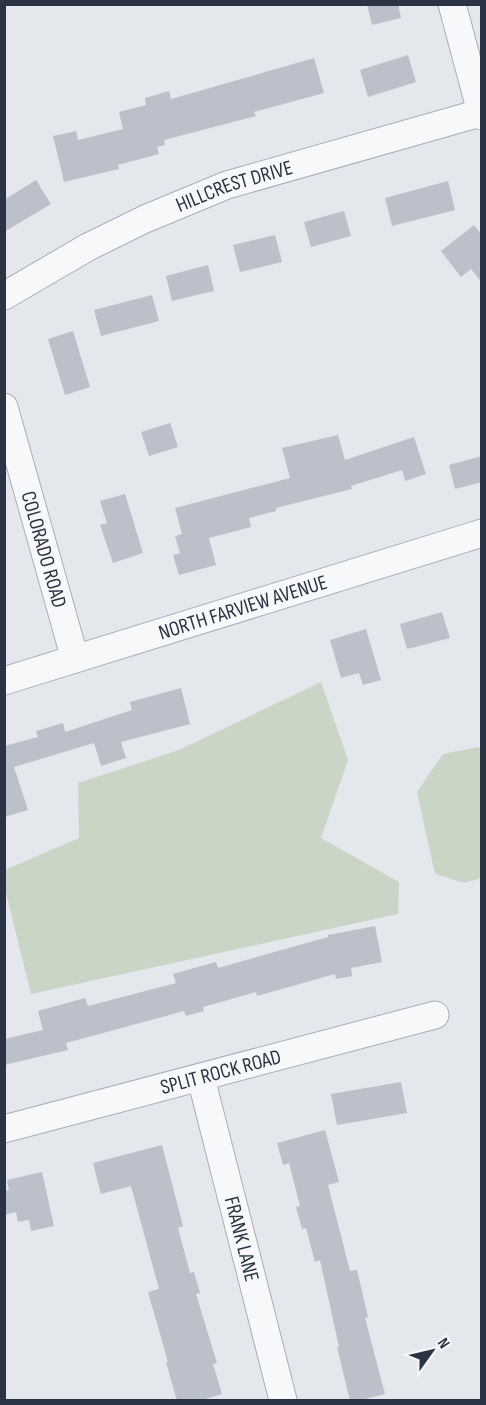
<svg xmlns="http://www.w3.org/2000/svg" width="486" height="1405" viewBox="0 0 486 1405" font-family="'Sofia Sans Condensed',sans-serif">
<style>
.green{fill:#c9d6c5}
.building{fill:#bbc0ca}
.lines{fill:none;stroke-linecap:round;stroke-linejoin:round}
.minor-casing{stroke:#a9aeb7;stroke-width:29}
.minor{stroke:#f7f8fa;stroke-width:27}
.labels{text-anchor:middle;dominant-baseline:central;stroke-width:6;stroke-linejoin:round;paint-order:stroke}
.street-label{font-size:21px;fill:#2b3445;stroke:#f4f6f9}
</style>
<rect width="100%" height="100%" fill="#e4e7ec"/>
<g class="green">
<polygon points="321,682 348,760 321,838 399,882 398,914 31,994 5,889 5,870 79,838 78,783 179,750"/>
<polygon points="479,747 482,751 481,878 464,883 435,874 417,792 443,754"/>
</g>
<g class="building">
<polygon points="367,4 398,4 401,18 372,25"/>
<polygon points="408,55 416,82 368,97 360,70"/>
<polygon points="314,58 324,93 254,112 256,116 164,140 165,145 157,147 159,154 118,165 119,169 64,182 53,136 76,131 78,140 123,129 119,112 146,105 145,98 169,91 171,99"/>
<polygon points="36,180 51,204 4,232 4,200"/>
<polygon points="448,181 455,210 392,226 385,198"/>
<polygon points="344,211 351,236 311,247 304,222"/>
<polygon points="474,225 482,235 482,283 471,269 461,277 441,251"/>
<polygon points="275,235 282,262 240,272 233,245"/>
<polygon points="208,265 214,291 172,301 166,276"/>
<polygon points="152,295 159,321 101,336 94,310"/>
<polygon points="73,331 90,387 65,395 48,339"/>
<polygon points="170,423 178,447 149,456 141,432"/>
<polygon points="338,435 345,460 414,437 426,474 405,481 402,470 351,486 352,489 276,508 276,511 249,518 251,527 209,538 216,565 179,575 173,555 180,553 175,536 182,534 175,508 290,478 282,448"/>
<polygon points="482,456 482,482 455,489 449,465"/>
<polygon points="125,494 143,553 113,563 100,525 107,523 100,501"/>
<polygon points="442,612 450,638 407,649 400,624"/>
<polygon points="366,629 381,680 363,685 359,673 341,678 330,640"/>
<polygon points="181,688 190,724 121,742 126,758 101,766 94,743 14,767 28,810 4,817 4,746 38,737 36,731 63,723 65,732 132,710 130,702"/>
<polygon points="375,926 382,962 351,968 352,976 336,979 335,974 257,996 256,992 203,1007 204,1011 186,1016 184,1011 66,1043 68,1050 4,1065 4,1039 43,1030 38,1011 85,998 88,1006 176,983 173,974 216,962 218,968 328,937 328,935"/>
<polygon points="401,1082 407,1113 337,1125 331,1094"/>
<polygon points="325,1130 339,1182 328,1185 350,1271 357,1270 368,1317 365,1318 385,1394 357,1401 350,1401 337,1347 339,1347 320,1260 315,1262 306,1228 302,1229 296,1207 300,1206 289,1163 283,1165 277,1143"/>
<polygon points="162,1145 183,1226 178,1228 190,1273 194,1272 200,1293 196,1294 217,1363 213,1364 222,1394 199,1401 177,1401 166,1362 168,1362 148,1292 159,1289 131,1186 101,1194 93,1163"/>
<polygon points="42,1172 54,1226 31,1231 29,1220 18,1222 16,1212 4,1215 4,1191 9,1190 7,1180"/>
</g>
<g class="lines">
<defs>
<g id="minor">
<polyline points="452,4 482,116"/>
<path id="s1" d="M4 296 88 247 145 219 227 185 480 113"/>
<path id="s2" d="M4 407 75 659"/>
<path id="s3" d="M4 681 482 533"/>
<path id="s4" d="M201 1078 283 1400"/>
<path id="s5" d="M4 1129 435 1015"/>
</g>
</defs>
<use href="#minor" class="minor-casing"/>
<use href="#minor" class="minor"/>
</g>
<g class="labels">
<g class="street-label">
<text stroke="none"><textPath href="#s1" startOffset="256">HILLCREST DRIVE</textPath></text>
<text stroke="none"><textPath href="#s2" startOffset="148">COLORADO ROAD</textPath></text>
<text stroke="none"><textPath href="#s3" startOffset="250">NORTH FARVIEW AVENUE</textPath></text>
<text stroke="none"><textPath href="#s5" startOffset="224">SPLIT ROCK ROAD</textPath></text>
<text stroke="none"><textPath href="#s4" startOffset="166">FRANK LANE</textPath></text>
</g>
</g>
<rect width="486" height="1405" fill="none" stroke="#2b3445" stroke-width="12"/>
<g transform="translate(432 1351) rotate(56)" stroke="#f4f6f9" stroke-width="4.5" paint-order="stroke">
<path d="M0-4.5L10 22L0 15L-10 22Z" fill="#2b3445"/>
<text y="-9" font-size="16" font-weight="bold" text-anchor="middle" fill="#2b3445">N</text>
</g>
</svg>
